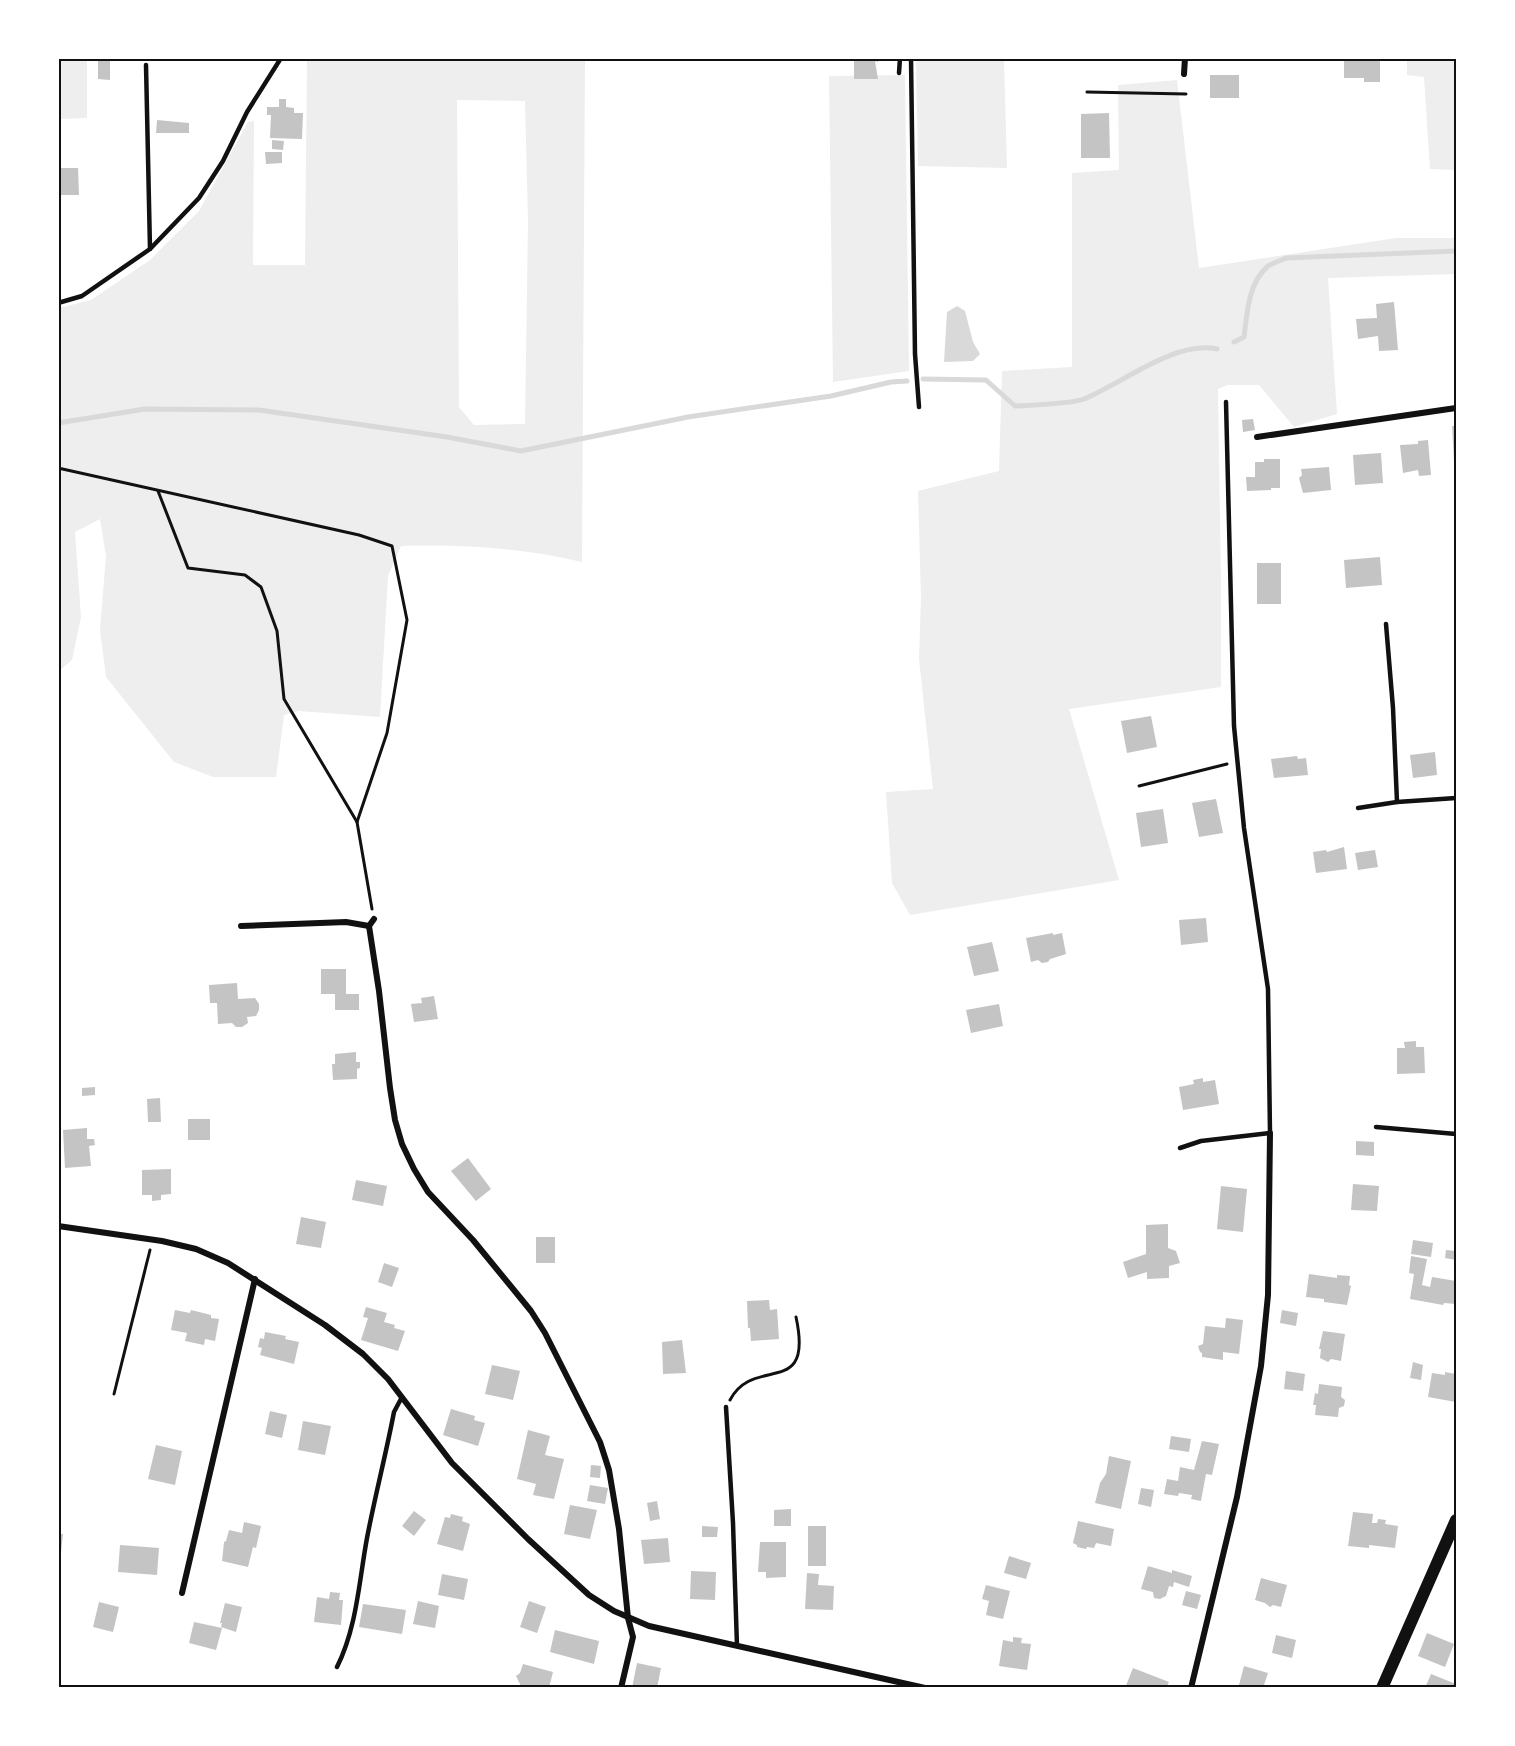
<svg xmlns="http://www.w3.org/2000/svg" width="1515" height="1746" viewBox="0 0 1515 1746" font-family="'Fira Sans Condensed',sans-serif">
<style>
.green{fill:#eee;fill-rule:evenodd}
.water{fill:#d9d9d9}
.lines{fill:none;stroke-linecap:round;stroke-linejoin:round}
.stream{stroke:#d9d9d9;stroke-width:5}
.building{fill:#c4c4c4}
.path{stroke:#111;stroke-width:3}
.service{stroke:#111;stroke-width:4.5}
.minor{stroke:#111;stroke-width:6}
.secondary{stroke:#111;stroke-width:12}
.neatline{fill:none;stroke:#111;stroke-width:2}
</style>
<rect width="100%" height="100%" fill="#fff"/>
<g class="green">
<polygon points="58,59 87,59 87,118 59,119"/>
<path d="M307 59H585L582 562C523 548 461 544 401 546L388 576 380 717 299 711 284 715 276 777H213L174 762 106 677 100 630 106 556 100 519 75 532 81 617 72 660 59 671V308L91 300 150 260 199 211 248 122 254 121 253 265H305ZM457 100 525 101 528 222 525 424 474 425 459 407Z"/>
<polygon points="916,59 1004,59 1007,168 918,166"/>
<polygon points="1407,59 1456,59 1456,170 1430,169 1424,77 1407,75"/>
<polygon points="905,75 909,371 833,382 829,76"/>
<polygon points="1177,80 1199,268 1396,238 1456,238 1456,274 1328,278 1337,414 1294,427 1259,385 1228,385 1218,389 1221,583 1221,687 1069,709 1119,880 910,915 892,883 886,792 933,789 919,659 921,597 918,491 999,471 1002,371 1072,367 1072,173 1119,170 1118,85"/>
</g>
<polygon class="water" points="957,306 965,311 973,342 980,354 973,361 944,362 947,312"/>
<g class="lines">
<g class="stream">
<path d="M1234 342 1244 337C1247 314 1248 283 1268 266 1273 263 1280 261 1286 258L1456 251"/>
<path d="M923 379 986 380 1015 406C1031 405 1071 404 1084 399 1123 383 1175 340 1217 349"/>
<polyline points="58,423 145,409 259,410 447,437 521,451 688,417 831,396 891,382 907,381"/>
</g>
</g>
<g class="building">
<polygon points="98,58 110,59 110,80 98,79"/>
<polygon points="854,58 878,58 878,62 875,61 878,79 854,79"/>
<polygon points="1344,58 1380,58 1380,82 1364,82 1364,78 1344,78"/>
<rect x="1210" y="75" width="29" height="23"/>
<polygon points="279,99 286,99 286,107 294,108 294,113 303,113 302,139 270,138 271,115 267,115 267,107 279,107"/>
<polygon points="1109,113 1110,158 1081,158 1081,114"/>
<polygon points="157,120 189,123 189,133 156,133"/>
<polygon points="272,140 284,141 283,150 272,149"/>
<polygon points="265,152 282,152 282,163 266,164"/>
<polygon points="58,168 78,168 79,195 58,195"/>
<polygon points="1394,302 1398,350 1379,351 1378,336 1358,339 1356,319 1377,318 1376,304"/>
<polygon points="1253,419 1255,430 1243,432 1242,420"/>
<polygon points="1452,426 1456,426 1456,461 1454,461"/>
<polygon points="1428,440 1431,475 1419,476 1418,470 1403,473 1400,445 1418,444 1418,441"/>
<polygon points="1381,453 1383,483 1355,485 1353,455"/>
<polygon points="1264,459 1280,459 1280,488 1271,488 1271,490 1247,491 1246,477 1255,477 1255,462 1264,462"/>
<polygon points="1329,467 1331,490 1303,493 1299,478 1302,475 1301,469"/>
<polygon points="1380,557 1382,585 1346,588 1344,560"/>
<rect x="1257" y="563" width="24" height="41"/>
<polygon points="1151,716 1157,747 1127,753 1121,721"/>
<polygon points="1435,752 1437,775 1413,778 1410,755"/>
<polygon points="1297,756 1298,759 1306,758 1308,775 1274,778 1271,759"/>
<polygon points="1216,799 1223,833 1199,837 1192,803"/>
<polygon points="1163,809 1168,843 1141,847 1136,813"/>
<polygon points="1344,847 1347,869 1316,873 1313,852 1326,850 1327,852"/>
<polygon points="1375,850 1378,867 1358,870 1355,853"/>
<polygon points="1206,918 1208,942 1181,945 1179,920"/>
<polygon points="1053,933 1053,935 1062,933 1066,954 1050,959 1048,962 1042,963 1038,960 1031,962 1026,938"/>
<polygon points="992,942 999,971 974,976 967,947"/>
<polygon points="321,969 346,969 346,994 359,994 359,1010 335,1010 335,994 321,994"/>
<polygon points="237,983 238,999 255,998 259,1004 259,1010 256,1016 247,1017 248,1023 242,1027 236,1027 232,1023 218,1024 217,1003 210,1003 209,985"/>
<polygon points="434,996 438,1019 414,1022 411,1004 422,1003 421,998"/>
<polygon points="999,1004 1003,1026 971,1033 966,1010"/>
<polygon points="1416,1041 1416,1047 1424,1047 1425,1073 1397,1074 1397,1048 1405,1048 1404,1042"/>
<polygon points="356,1052 356,1062 360,1062 360,1068 357,1069 357,1079 333,1080 332,1064 335,1064 335,1054"/>
<polygon points="1203,1078 1203,1082 1215,1080 1219,1104 1183,1110 1179,1087 1194,1084 1193,1080"/>
<polygon points="95,1087 95,1095 82,1096 82,1088"/>
<polygon points="160,1098 161,1122 148,1122 147,1099"/>
<rect x="188" y="1119" width="22" height="21"/>
<polygon points="87,1128 87,1139 94,1139 95,1145 89,1146 91,1166 65,1168 63,1130"/>
<polygon points="1356,1141 1374,1142 1374,1156 1356,1155"/>
<polygon points="468,1158 491,1189 476,1201 451,1171"/>
<polygon points="171,1169 171,1194 161,1195 161,1200 152,1201 152,1195 142,1195 142,1170"/>
<polygon points="356,1180 387,1186 383,1206 352,1200"/>
<polygon points="1353,1184 1379,1186 1377,1211 1351,1210"/>
<polygon points="1221,1186 1247,1189 1243,1232 1217,1229"/>
<polygon points="301,1217 326,1222 321,1248 296,1244"/>
<polygon points="1168,1224 1168,1248 1176,1251 1180,1263 1169,1266 1169,1278 1147,1279 1147,1272 1128,1278 1123,1262 1146,1254 1146,1225"/>
<rect x="536" y="1237" width="19" height="26"/>
<polygon points="1413,1240 1433,1243 1431,1257 1411,1254"/>
<polygon points="1446,1250 1456,1251 1456,1260 1445,1258"/>
<polygon points="1411,1256 1427,1259 1422,1285 1430,1287 1432,1277 1456,1281 1456,1304 1444,1303 1443,1305 1410,1299 1414,1274 1409,1273"/>
<polygon points="384,1263 399,1268 392,1287 378,1282"/>
<polygon points="1309,1274 1337,1278 1337,1275 1350,1276 1349,1285 1351,1286 1347,1305 1324,1302 1324,1299 1306,1297"/>
<polygon points="769,1300 770,1310 777,1309 779,1339 751,1341 750,1328 748,1328 747,1301"/>
<polygon points="366,1307 387,1313 384,1322 395,1325 394,1328 405,1331 398,1351 361,1340 368,1318 363,1317"/>
<polygon points="175,1310 190,1313 191,1310 211,1315 211,1318 219,1319 215,1341 205,1339 204,1345 185,1341 187,1333 171,1330"/>
<polygon points="1282,1310 1298,1313 1296,1326 1280,1323"/>
<polygon points="1226,1318 1243,1320 1239,1354 1223,1352 1223,1360 1202,1357 1202,1353 1200,1352 1198,1346 1203,1344 1205,1326 1225,1328"/>
<polygon points="1323,1331 1345,1334 1341,1361 1331,1359 1328,1362 1320,1358 1321,1349 1319,1349"/>
<polygon points="265,1332 286,1336 285,1339 299,1342 294,1364 260,1355 262,1348 258,1347 260,1338 264,1339"/>
<polygon points="682,1340 686,1373 663,1374 662,1342"/>
<polygon points="1413,1362 1423,1365 1421,1380 1410,1378"/>
<polygon points="492,1365 520,1371 513,1400 485,1394"/>
<polygon points="1286,1371 1305,1374 1303,1391 1284,1389"/>
<polygon points="1445,1372 1456,1374 1456,1402 1428,1397 1432,1373 1445,1375"/>
<polygon points="1319,1384 1342,1387 1341,1397 1345,1400 1344,1406 1339,1408 1338,1417 1315,1415 1316,1405 1313,1405 1315,1393 1318,1394"/>
<polygon points="451,1409 475,1416 474,1420 485,1423 478,1446 443,1435"/>
<polygon points="270,1411 287,1415 282,1438 265,1434"/>
<polygon points="303,1421 331,1426 325,1455 298,1450"/>
<polygon points="528,1430 550,1436 545,1455 564,1459 554,1499 533,1495 536,1484 517,1479"/>
<polygon points="1171,1436 1191,1439 1189,1452 1169,1449"/>
<polygon points="1202,1441 1219,1444 1212,1475 1206,1474 1201,1501 1191,1499 1192,1495 1179,1493 1178,1496 1164,1494 1167,1479 1178,1481 1180,1467 1194,1470"/>
<polygon points="156,1445 182,1451 175,1485 148,1479"/>
<polygon points="1109,1456 1131,1461 1121,1509 1095,1503 1100,1483 1106,1474"/>
<polygon points="591,1465 601,1466 600,1478 590,1477"/>
<polygon points="590,1485 608,1488 605,1504 587,1501"/>
<polygon points="1141,1488 1154,1490 1151,1507 1138,1504"/>
<polygon points="657,1501 660,1519 650,1521 647,1503"/>
<polygon points="570,1505 597,1510 590,1539 564,1534"/>
<polygon points="791,1509 791,1526 774,1526 774,1510"/>
<polygon points="414,1511 426,1520 414,1536 402,1526"/>
<polygon points="1353,1512 1373,1514 1372,1523 1377,1523 1378,1519 1386,1520 1385,1524 1398,1526 1395,1548 1369,1545 1369,1548 1348,1546"/>
<polygon points="451,1514 463,1517 462,1521 470,1524 463,1551 437,1544 445,1517 450,1518"/>
<polygon points="1078,1521 1114,1529 1111,1546 1096,1543 1094,1548 1087,1547 1086,1549 1077,1547 1077,1545 1073,1543"/>
<polygon points="244,1522 261,1526 256,1548 253,1547 248,1567 222,1561 224,1542 226,1541 229,1530 242,1533"/>
<polygon points="702,1526 718,1527 717,1537 702,1537"/>
<rect x="808" y="1526" width="18" height="40"/>
<polygon points="58,1534 63,1534 60,1562 58,1562"/>
<polygon points="668,1538 670,1562 644,1564 641,1540"/>
<polygon points="760,1542 786,1542 786,1577 766,1578 766,1572 758,1572"/>
<polygon points="120,1545 159,1548 157,1575 118,1572"/>
<polygon points="1009,1556 1031,1563 1026,1579 1004,1573"/>
<polygon points="1148,1566 1172,1573 1172,1570 1192,1576 1189,1587 1174,1582 1173,1587 1169,1586 1166,1596 1160,1599 1154,1598 1153,1592 1141,1589"/>
<polygon points="691,1571 716,1572 715,1600 690,1599"/>
<polygon points="807,1573 819,1574 818,1585 834,1586 833,1610 805,1609"/>
<polygon points="442,1574 468,1579 464,1600 438,1595"/>
<polygon points="1261,1578 1287,1585 1281,1607 1273,1605 1270,1607 1265,1603 1255,1600"/>
<polygon points="986,1585 1010,1591 1003,1619 986,1615 989,1601 982,1599"/>
<polygon points="1186,1591 1201,1595 1197,1609 1182,1605"/>
<polygon points="330,1592 340,1593 339,1600 343,1600 341,1625 314,1622 317,1597 329,1599"/>
<polygon points="418,1601 439,1606 435,1628 413,1624"/>
<polygon points="529,1601 546,1607 537,1633 520,1627"/>
<polygon points="99,1602 119,1607 113,1632 93,1627"/>
<polygon points="225,1603 242,1607 236,1632 221,1627 222,1623 220,1623"/>
<polygon points="363,1604 406,1610 402,1634 359,1627"/>
<polygon points="194,1622 222,1628 216,1650 189,1643"/>
<polygon points="555,1630 599,1641 594,1664 550,1652"/>
<polygon points="1427,1633 1454,1644 1445,1667 1418,1656"/>
<polygon points="1276,1635 1296,1640 1292,1658 1272,1653"/>
<polygon points="1013,1637 1022,1638 1021,1643 1031,1644 1027,1670 999,1666 1003,1640 1013,1642"/>
<polygon points="637,1663 661,1668 657,1688 632,1688"/>
<polygon points="523,1664 553,1672 549,1688 522,1688 516,1676 520,1673"/>
<polygon points="1244,1666 1268,1673 1263,1688 1246,1688 1239,1685"/>
<polygon points="1133,1668 1169,1682 1166,1688 1125,1688"/>
<polygon points="1431,1674 1456,1684 1456,1688 1425,1688"/>
</g>
<g class="lines">
<g class="path">
<polyline points="1087,92 1186,94"/>
<polyline points="58,468 359,535 392,546 407,620 387,733 357,822 372,909"/>
<polyline points="158,491 188,568 245,575 261,587 277,631 284,699 357,822"/>
<polyline points="1139,786 1227,764"/>
<polyline points="114,1394 150,1250"/>
<path d="M730 1400C754 1354 814 1400 796 1317"/>
</g>
<g class="service">
<polyline points="911,58 915,354 919,407"/>
<polyline points="146,65 150,249"/>
<polyline points="899,73 900,58"/>
<polyline points="58,303 82,296 150,249 199,198 223,161 247,112 281,58"/>
<polyline points="1386,624 1393,708 1397,802"/>
<polyline points="1358,808 1397,802 1456,798"/>
<polyline points="1376,1127 1456,1134"/>
<polyline points="1180,1148 1201,1141 1270,1133 1268,989 1244,828 1234,726 1226,402"/>
<polyline points="726,1407 733,1523 737,1646"/>
<path d="M337 1667C357 1627 359 1581 367 1538 375 1496 386 1454 394 1412L402 1397"/>
</g>
<g class="minor">
<polyline points="1184,74 1185,58"/>
<polyline points="1257,437 1456,408"/>
<polyline points="374,919 369,926 379,991 390,1088 395,1120 402,1144 414,1169 428,1192 473,1240 531,1311 545,1333 600,1442 609,1470 619,1529 628,1618 633,1637 621,1688"/>
<polyline points="241,926 346,922 369,926"/>
<polyline points="58,1226 162,1241 196,1249 228,1263 325,1325 363,1354 388,1379 452,1463 528,1539 589,1595 614,1611 649,1626 925,1688"/>
<polyline points="182,1593 255,1279"/>
<polyline points="1191,1688 1237,1497 1261,1366 1268,1295 1270,1133"/>
</g>
<polyline class="secondary" points="1382,1688 1456,1520"/>
</g>
<rect width="1515" height="1746" fill="none" stroke="#ffffff" stroke-width="120"/>
<rect x="60" y="60" width="1395" height="1626" class="neatline"/>
</svg>
